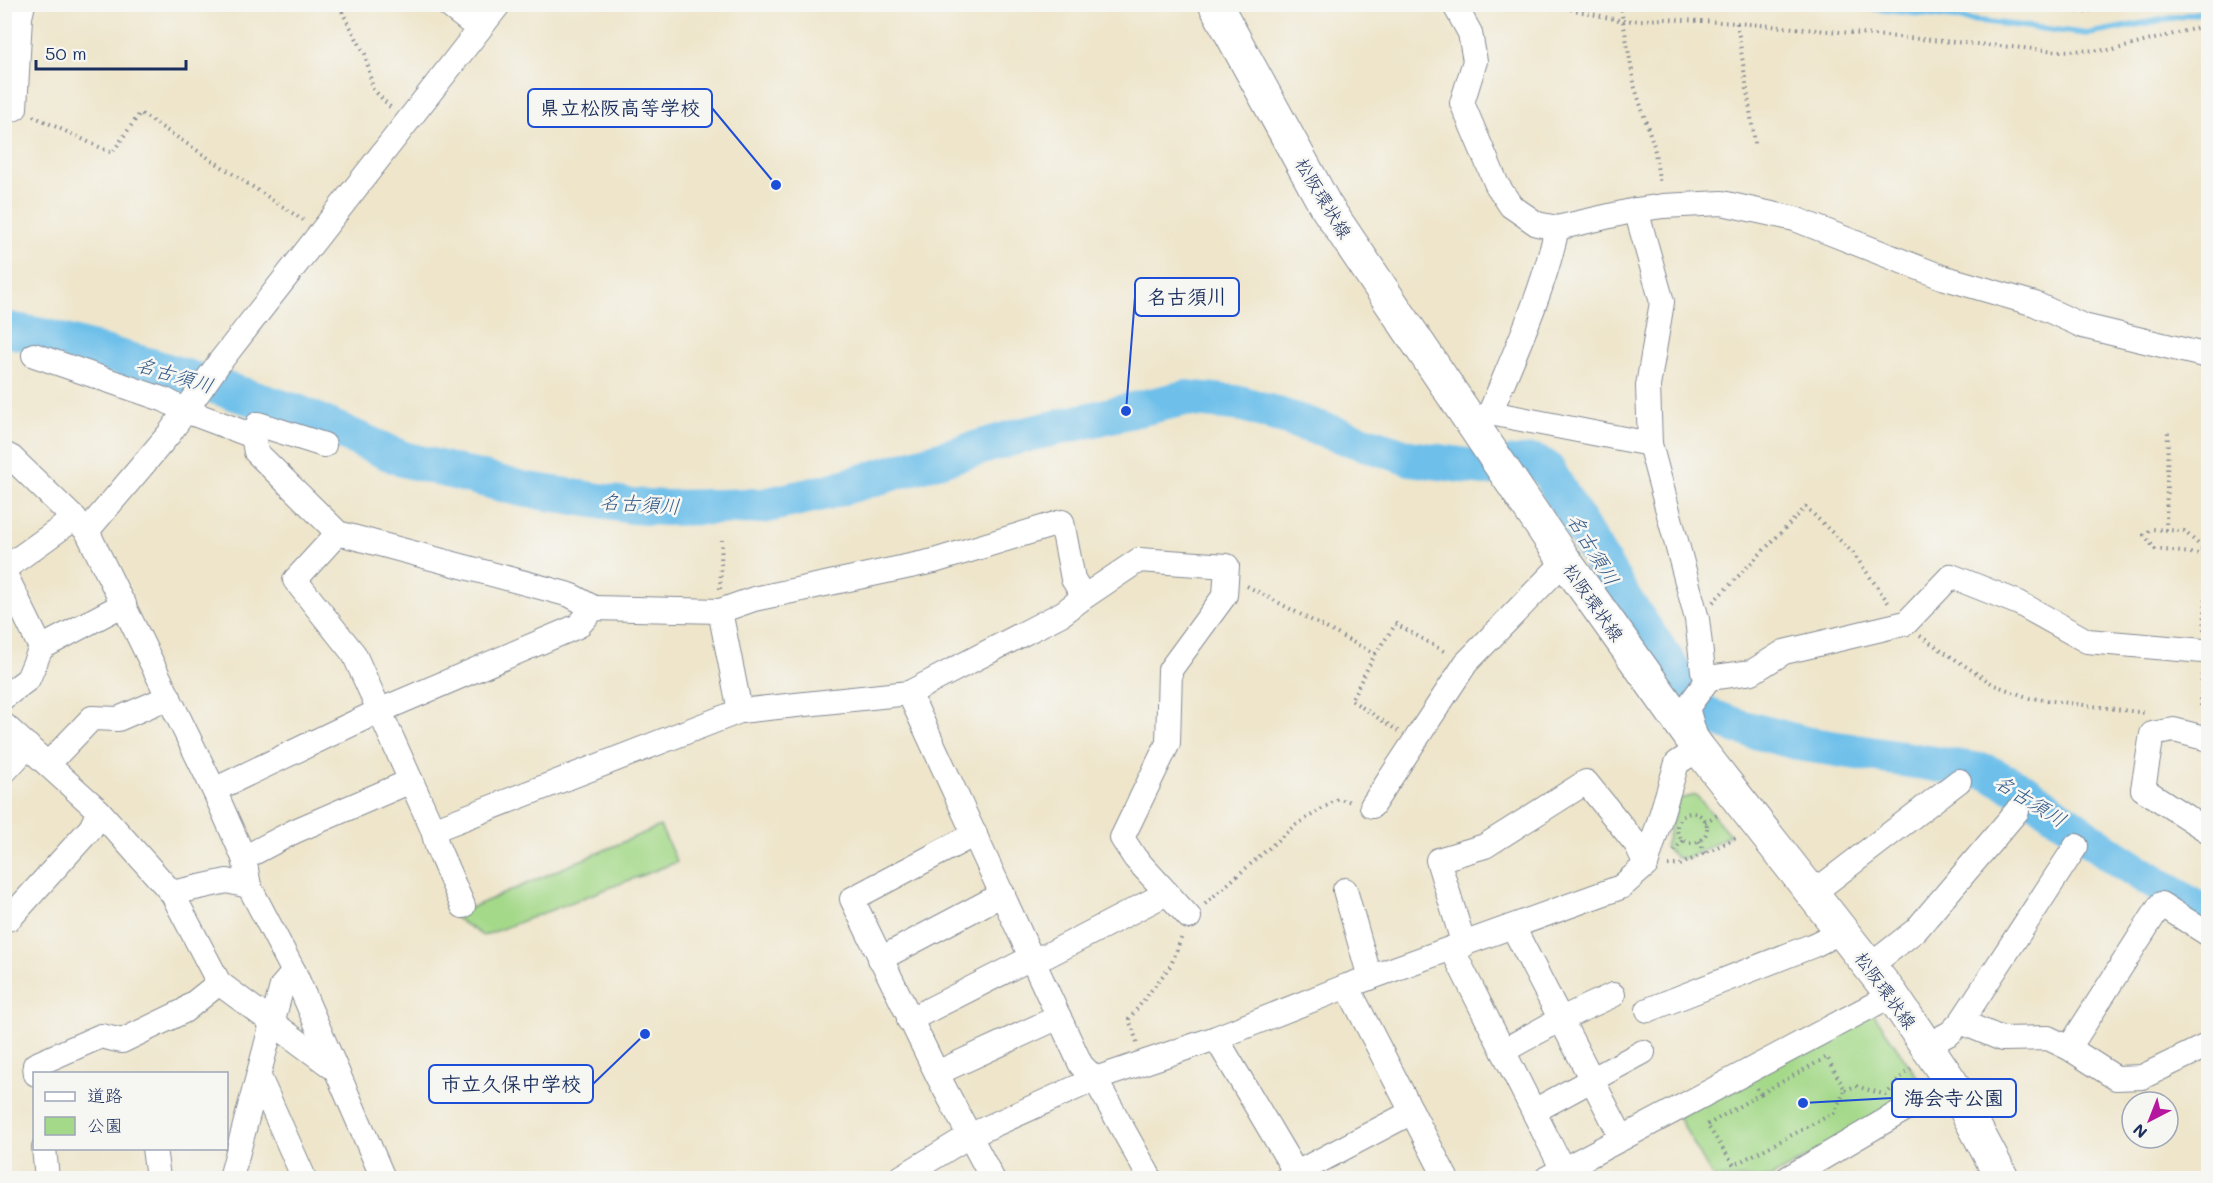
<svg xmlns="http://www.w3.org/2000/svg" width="2213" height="1183" viewBox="0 0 2213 1183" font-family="Mali,'Klee One',sans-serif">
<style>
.green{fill:#a5d98a;stroke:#608474;stroke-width:1.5}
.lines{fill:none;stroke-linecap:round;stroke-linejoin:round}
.stream{stroke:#6ec0ea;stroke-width:6}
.river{stroke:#6ec0ea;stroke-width:36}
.street-casing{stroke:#848a94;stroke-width:26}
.secondary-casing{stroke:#848a94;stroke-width:35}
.path{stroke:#848a94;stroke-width:4;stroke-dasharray:1.5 4.5;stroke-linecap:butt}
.street{stroke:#fff;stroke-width:24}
.secondary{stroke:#fff;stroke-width:33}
.labels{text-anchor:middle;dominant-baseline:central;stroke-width:5;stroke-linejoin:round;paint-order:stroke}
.street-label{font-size:18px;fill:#1b2f5e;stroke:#f6f6f2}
.water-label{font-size:20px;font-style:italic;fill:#345a88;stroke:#f6f6f2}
.leader{fill:none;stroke:#1d4ed8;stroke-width:2}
.callout-dot{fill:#1d4ed8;stroke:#f6f6f2;stroke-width:2}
.callout{fill:#f6f6f2;stroke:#1d4ed8;stroke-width:2}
.callout-label{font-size:20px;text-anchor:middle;font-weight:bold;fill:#1b2f5e}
</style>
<rect width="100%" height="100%" fill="#f6f6f2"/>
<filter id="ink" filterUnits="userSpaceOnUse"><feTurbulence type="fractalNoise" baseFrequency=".0167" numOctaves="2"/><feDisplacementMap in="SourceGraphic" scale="12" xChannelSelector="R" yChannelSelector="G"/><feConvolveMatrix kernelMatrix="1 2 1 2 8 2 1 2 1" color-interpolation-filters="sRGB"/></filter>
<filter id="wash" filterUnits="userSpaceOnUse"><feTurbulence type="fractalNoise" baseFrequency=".008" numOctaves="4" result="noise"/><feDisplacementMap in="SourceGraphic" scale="24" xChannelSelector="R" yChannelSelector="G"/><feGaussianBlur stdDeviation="1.35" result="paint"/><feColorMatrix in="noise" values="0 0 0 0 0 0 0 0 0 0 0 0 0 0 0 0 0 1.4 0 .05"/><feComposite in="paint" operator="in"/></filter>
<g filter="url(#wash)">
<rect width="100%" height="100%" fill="#eee5ca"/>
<g class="green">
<polygon points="1696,795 1730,835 1688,858 1677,858 1665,847 1679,799"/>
<polygon points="660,826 677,862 483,936 452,916"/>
<polygon points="1873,1013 1927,1091 1770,1178 1713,1178 1678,1116"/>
</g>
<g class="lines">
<polyline class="stream" points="1836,4 2088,34 2208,11"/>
<polyline class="river" points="4,329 47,337 151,366 299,413 403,459 522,489 632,506 665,508 763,506 827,492 1016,437 1185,398 1244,404 1410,458 1483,468 1535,462 1546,468 1623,597 1703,714 1743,728 1805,744 1987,772 2026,792 2115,857 2208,916"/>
</g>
</g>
<g filter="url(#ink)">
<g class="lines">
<defs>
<g id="street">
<polyline points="447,4 479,29"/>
<polyline points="1454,4 1470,33 1475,61 1462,103 1497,185 1511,206 1537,224 1557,228"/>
<polyline points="4,113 15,108 20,17 23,4"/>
<polyline points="1636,210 1662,302 1648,386 1650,444 1697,619 1703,671 1709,678"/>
<polyline points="34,355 165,400 186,411 253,436 256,452 338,533 570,595 594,608"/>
<path d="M1490 413C1515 352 1543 293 1557 228L1636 210 1663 206 1722 203 1795 219 1942 277 2035 304 2083 326 2208 356"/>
<polyline points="1477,420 1490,413 1650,444"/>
<polyline points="253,436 258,424 324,445"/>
<polyline points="4,454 12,458 87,531 214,790 244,858 249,886 294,972 383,1178"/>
<polyline points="87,531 169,434 219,363 499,4"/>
<polyline points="338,533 295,580 354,654 433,830 740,711 720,611"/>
<polyline points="4,569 75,518"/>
<polyline points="4,572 41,648 28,679 4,697"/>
<polyline points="1084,597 1139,560 1227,566 1225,595 1170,670 1168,743 1122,838 1135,858 1189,917"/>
<polyline points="41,648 124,604"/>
<polyline points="740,711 909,693"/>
<polyline points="4,725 99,811 172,893 219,983 335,1069"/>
<polyline points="2208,739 2174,730 2152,734 2143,789 2208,831"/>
<polyline points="48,764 92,718 118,719 169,697"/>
<polyline points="4,772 28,746"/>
<polyline points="214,790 379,711 578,626 594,608 720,611 754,599 934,561 1062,522 1073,579 1084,597 1063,613 909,693 1081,1065 1095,1079 1150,1178"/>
<polyline points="1372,806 1466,663 1565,561"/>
<polyline points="433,830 437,846 463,906"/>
<polyline points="975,834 852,899 939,1078 992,1178"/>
<polyline points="244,858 295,831 411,781"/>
<polyline points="1809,889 1826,883 1959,781"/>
<polyline points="1345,890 1370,978"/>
<polyline points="172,893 227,881 249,886"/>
<polyline points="4,920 10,918 91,828 99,811"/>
<polyline points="1513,927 1622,1138"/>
<polyline points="1464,945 1438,860 1485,846 1586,782 1637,845 1646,865"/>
<polyline points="1452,949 1567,1178"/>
<polyline points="880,959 1003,894"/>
<polyline points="1870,966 1916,930 2017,811"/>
<polyline points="1347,986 1446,1178"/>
<polyline points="1648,1010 1814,945 1842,931"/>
<polyline points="909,1020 1031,958 1046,956 1167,893"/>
<polyline points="1961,1022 2076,846"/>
<polyline points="1216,1038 1299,1178"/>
<polyline points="1926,1046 1950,1033 1961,1022 2002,1039 2048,1038 2069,1048 2116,1078 2142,1077 2208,1045"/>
<polyline points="2069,1048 2161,904 2208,934"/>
<polyline points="1503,1051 1561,1019 1613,995"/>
<polyline points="937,1073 1059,1017"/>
<polyline points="36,1074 35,1065 101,1036 122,1041 184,1011 219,983"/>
<polyline points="259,1077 304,1178"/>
<polyline points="1534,1111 1643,1052"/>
<polyline points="44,1148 47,1178"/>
<polyline points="154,1148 158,1178"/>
<polyline points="231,1178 282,986 294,972"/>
<polyline points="900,1178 969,1136 1095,1079 1216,1038 1347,986 1621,887 1646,865 1677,763 1699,749 1687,708 1709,678 1752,672 1784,652 1906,623 1951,576 2019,603 2087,641 2203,651"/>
<polyline points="1287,1178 1412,1112"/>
<polyline points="1547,1178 1892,995"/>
<polyline points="1788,1178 1951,1082"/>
</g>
<polyline id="secondary" points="1215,4 1325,205 1565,561 1699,749 1892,995 1951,1082 2002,1178"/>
</defs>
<use href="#street" class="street-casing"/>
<use href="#secondary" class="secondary-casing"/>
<g class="path">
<polyline points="332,4 342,12 365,54 373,89 391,108"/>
<polyline points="1547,4 1623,21 1665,19 1737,23 2057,51 2113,50 2208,25"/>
<polyline points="1620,4 1635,88 1654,146 1660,185"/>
<polyline points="1994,4 2083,12 2127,4"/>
<polyline points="342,12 349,4"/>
<polyline points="1737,23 1755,144"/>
<polyline points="33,116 112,153 140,113 303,220"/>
<polyline points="2166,530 2168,430"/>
<polyline points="1247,586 1375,654 1351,700 1398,731"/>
<polyline points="720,589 722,540"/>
<polyline points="1713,602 1806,507 1853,553 1890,605"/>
<polyline points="2204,630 2208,561 2204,549 2184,531 2152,529 2144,535 2155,549 2199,554 2208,544"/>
<polyline points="1920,636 1994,685 2030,698 2146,713"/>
<polyline points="1375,654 1396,624 1447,653"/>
<polyline points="2201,706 2202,671"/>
<circle cx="1692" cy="828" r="15"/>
<polyline points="1705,822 1717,815"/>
<polyline points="1699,841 1705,853"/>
<polyline points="1674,851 1683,840"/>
<polyline points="1668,865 1680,865 1738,837"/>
<polyline points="1205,904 1294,826 1338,799 1352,802"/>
<polyline points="1137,1042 1129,1019 1171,965 1182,936"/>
<polyline points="1757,1088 1760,1094 1707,1125 1734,1165 1834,1113 1845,1090 1827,1057 1760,1094"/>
<polyline points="1845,1090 1856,1086 1886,1095 1904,1074 1912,1068"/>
</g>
<use href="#street" class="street"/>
<use href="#secondary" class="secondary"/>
</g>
</g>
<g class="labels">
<g class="street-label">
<text transform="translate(1324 198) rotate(59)">松阪環状線</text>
<text transform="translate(1594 602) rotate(55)">松阪環状線</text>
<text transform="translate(1886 990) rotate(54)">松阪環状線</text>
</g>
<g class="water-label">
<text transform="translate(175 374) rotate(17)">名古須川</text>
<text transform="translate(640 503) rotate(4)">名古須川</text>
<text transform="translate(1594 549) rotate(59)">名古須川</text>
<text transform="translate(2031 800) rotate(32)">名古須川</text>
</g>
</g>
<path class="leader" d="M776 185L712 108M1126 411L1135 297M645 1034L593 1084M1803 1103L1892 1098"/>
<g class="callout-dot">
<circle cx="776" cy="185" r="6"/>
<circle cx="1126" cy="411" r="6"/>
<circle cx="645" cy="1034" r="6"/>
<circle cx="1803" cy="1103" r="6"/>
</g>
<g class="callout">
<rect x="528" y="89" width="184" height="38" rx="6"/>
<rect x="1135" y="278" width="104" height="38" rx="6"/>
<rect x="429" y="1065" width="164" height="38" rx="6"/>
<rect x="1892" y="1079" width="124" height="38" rx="6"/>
</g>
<g class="callout-label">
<text x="620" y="115">県立松阪高等学校</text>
<text x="1187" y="304">名古須川</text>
<text x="511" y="1091">市立久保中学校</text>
<text x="1954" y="1105">海会寺公園</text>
</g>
<rect width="2213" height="1183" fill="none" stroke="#f6f6f2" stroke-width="24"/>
<rect x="33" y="1072" width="195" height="78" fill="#f6f6f2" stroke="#9ea6b7" stroke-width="1.5"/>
<rect x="45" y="1092" width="30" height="9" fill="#ffffff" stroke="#9ea6b7" stroke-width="1.5"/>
<text x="87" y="1102" font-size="18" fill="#1b2f5e">道路</text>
<rect x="45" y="1117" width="30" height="18" fill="#a5d98a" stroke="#9ea6b7" stroke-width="1.5"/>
<text x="87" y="1132" font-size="18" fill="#1b2f5e">公園</text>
<g transform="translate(2150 1120) rotate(222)"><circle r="28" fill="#f6f6f2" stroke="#9ea6b7" stroke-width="1.5"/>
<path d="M0-4.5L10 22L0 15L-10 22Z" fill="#b5179e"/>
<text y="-9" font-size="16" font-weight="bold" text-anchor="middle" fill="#1b2f5e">N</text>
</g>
<path d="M36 60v9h150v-9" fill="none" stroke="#1b2f5e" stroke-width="3"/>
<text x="45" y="60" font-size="18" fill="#1b2f5e" stroke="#f6f6f2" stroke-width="4.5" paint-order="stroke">50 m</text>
</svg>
